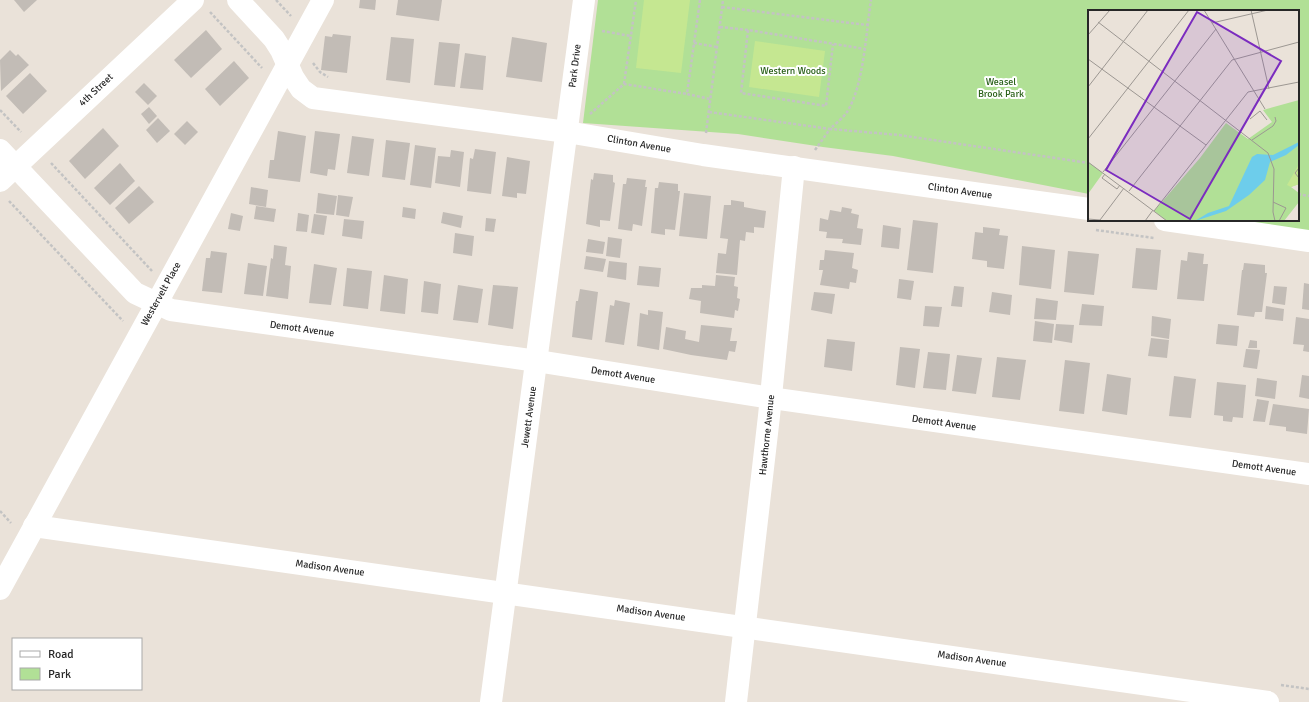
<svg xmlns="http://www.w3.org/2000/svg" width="1309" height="702" viewBox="0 0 1309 702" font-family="Signika,sans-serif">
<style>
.green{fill:#b1e096}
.pitch{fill:#c5e791}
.building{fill:#c2bcb6}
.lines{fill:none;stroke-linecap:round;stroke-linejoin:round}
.path{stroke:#c3c3c3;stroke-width:2.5;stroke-dasharray:3 2;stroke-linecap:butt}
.minor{stroke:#fff;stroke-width:22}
.labels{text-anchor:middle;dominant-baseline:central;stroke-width:4;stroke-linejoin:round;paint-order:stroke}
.street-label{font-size:10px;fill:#272727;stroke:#fff}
.park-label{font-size:10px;fill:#2b611a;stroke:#fff}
.inset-road{fill:none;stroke:#9c9792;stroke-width:1}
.view{fill:#7b2cbf;fill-opacity:0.15;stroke:#7b2cbf;stroke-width:2}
.inset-edge{fill:none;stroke:#272727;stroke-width:2}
</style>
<rect width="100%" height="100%" fill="#eae2d9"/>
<polygon class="green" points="598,0 1309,0 1309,237 1222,220 1298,220 1298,11 1089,11 1089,194 893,156 823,147 738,134 583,123"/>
<g class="pitch">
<polygon points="644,0 690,0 681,73 636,68"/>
<polygon points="755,41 825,51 819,97 749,87"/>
</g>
<g class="building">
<polygon points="14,0 37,0 24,12"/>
<polygon points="360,0 376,0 375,10 359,8"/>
<polygon points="398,0 442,0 439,21 396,15"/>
<polygon points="206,30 222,49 191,78 174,60"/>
<polygon points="333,34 351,36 347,73 321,70 325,36 332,37"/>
<polygon points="391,37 414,39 410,83 386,80"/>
<polygon points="512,37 547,43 542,82 506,77"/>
<polygon points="439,42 460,44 455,87 434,85"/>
<polygon points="10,50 16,56 18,54 29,65 1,91 0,60"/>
<polygon points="465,53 486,56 483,90 460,88"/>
<polygon points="234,61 249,78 220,106 205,89"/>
<polygon points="30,73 47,91 23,114 6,96"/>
<polygon points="144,83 157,96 148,105 135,92"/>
<polygon points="149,107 157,116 149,124 141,114"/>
<polygon points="158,118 170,131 157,143 146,130"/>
<polygon points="187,121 198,132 185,145 174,134"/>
<polygon points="103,128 119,146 85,179 69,161"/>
<polygon points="278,131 306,136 300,182 268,178 270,160 274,160"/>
<polygon points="315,131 340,134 335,170 328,169 327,176 310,173"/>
<polygon points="352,136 374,139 369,176 347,173"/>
<polygon points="386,140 410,143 405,180 382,177"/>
<polygon points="415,145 436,148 431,188 410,185"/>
<polygon points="475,149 496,152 491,194 467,191 470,158 473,159"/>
<polygon points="451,150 464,152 460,187 435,183 438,156 450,157"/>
<polygon points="507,157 530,161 526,194 517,193 517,198 502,196"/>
<polygon points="120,163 135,181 110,205 94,188"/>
<polygon points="594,173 613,175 613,182 615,183 610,221 600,220 600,227 586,224 591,179 593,180"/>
<polygon points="627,178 646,180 645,187 647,187 642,226 633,224 632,231 618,229 623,184 626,184"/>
<polygon points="659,182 678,184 678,191 680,191 675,230 665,229 665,235 651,233 655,188 658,188"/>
<polygon points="139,186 154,202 129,224 115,208"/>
<polygon points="251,187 268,190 266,207 249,204"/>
<polygon points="318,193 337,196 334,215 316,213"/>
<polygon points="684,193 711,196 707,239 679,236"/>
<polygon points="338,195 353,197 349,217 336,215"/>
<polygon points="731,200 744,202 744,207 766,211 764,228 754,227 754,233 746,232 745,241 740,240 737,275 716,273 718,253 726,254 728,239 720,238 724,205 731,205"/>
<polygon points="256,206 276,209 274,222 254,219"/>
<polygon points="403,207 416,209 415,219 402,217"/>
<polygon points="842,207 852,209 851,213 859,215 857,228 863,229 861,245 842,243 843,239 826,238 827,232 819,231 820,218 828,220 830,210 841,212"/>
<polygon points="443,212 463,216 461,228 441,223"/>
<polygon points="231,213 243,216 240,231 228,229"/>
<polygon points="298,213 309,215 307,232 296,231"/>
<polygon points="314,214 327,216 324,235 311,233"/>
<polygon points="486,218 496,219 494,232 485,231"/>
<polygon points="344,219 364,221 362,239 342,236"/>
<polygon points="913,220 938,223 933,273 907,270"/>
<polygon points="883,225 901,228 899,249 881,247"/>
<polygon points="983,227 1000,229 999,235 1008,236 1004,269 987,267 987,261 972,259 975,232 983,233"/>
<polygon points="455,233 474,236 472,256 453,253"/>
<polygon points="608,237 622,239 620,258 606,256"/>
<polygon points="588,239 605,242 603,254 586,252"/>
<polygon points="274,245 287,247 285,265 291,266 288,299 266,296 271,258 273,259"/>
<polygon points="1022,246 1055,250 1051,289 1019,285"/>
<polygon points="1136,248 1161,250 1157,290 1132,288"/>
<polygon points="825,250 854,253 852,268 858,270 856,283 850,282 849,289 820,285 823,270 819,270 820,260 824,260"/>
<polygon points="211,251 227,253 222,293 202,291 206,258 210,258"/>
<polygon points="1068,251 1099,254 1094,295 1064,292"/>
<polygon points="1188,252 1204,254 1203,264 1208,264 1204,301 1177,299 1181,260 1187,261"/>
<polygon points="586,256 606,259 603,272 584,269"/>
<polygon points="609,261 627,263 626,280 607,277"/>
<polygon points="248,263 267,266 263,296 244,294"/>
<polygon points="1244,263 1265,265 1265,273 1267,273 1262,312 1255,312 1254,317 1237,315 1242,270 1243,270"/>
<polygon points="314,264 337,268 331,305 309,303"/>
<polygon points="639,266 661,268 659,287 637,285"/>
<polygon points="347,268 372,271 368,309 343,306"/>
<polygon points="384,275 408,279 405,314 380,311"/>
<polygon points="716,275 735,277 734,286 738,287 737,298 740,299 738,311 735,310 734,318 700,313 701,301 689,299 691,288 702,288 702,285 715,286"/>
<polygon points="899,279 914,281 911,300 897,298"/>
<polygon points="424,281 441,284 438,314 421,312"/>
<polygon points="1304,283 1309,284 1309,310 1302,309"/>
<polygon points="458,285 483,289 478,323 453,320"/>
<polygon points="493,285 518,287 513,329 488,325"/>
<polygon points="954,286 964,287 962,307 951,306"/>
<polygon points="1274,286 1287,287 1285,305 1272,303"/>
<polygon points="580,289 598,292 592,340 572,337 576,301 578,301"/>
<polygon points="814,292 835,294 832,314 811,310"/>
<polygon points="992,292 1012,295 1010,315 989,312"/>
<polygon points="1036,298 1058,301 1056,320 1034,319"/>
<polygon points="615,300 630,303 624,345 605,342 610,305 614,306"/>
<polygon points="1082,304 1104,306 1102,326 1079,325"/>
<polygon points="925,306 942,307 939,327 923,326"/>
<polygon points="1266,306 1284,309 1283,321 1265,319"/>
<polygon points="648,310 663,312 659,350 637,346 640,313 648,315"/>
<polygon points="1152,316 1171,319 1169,339 1151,336"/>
<polygon points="1296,317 1309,319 1309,352 1303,351 1304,345 1293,344"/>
<polygon points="1035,321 1054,324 1052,343 1033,341"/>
<polygon points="1056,324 1074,325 1072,343 1054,340"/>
<polygon points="1218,324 1239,326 1237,346 1216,344"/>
<polygon points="701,325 732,328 730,341 737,341 735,352 729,351 727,360 691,355 663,349 666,327 686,331 685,339 699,342"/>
<polygon points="1151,338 1169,340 1167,358 1148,356"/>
<polygon points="827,339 855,342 852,371 824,367"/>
<polygon points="1250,340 1257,341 1257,348 1248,348"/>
<polygon points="900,347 920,349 915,388 896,385"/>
<polygon points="1246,349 1260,350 1257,369 1243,367"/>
<polygon points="928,352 950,354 946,390 923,388"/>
<polygon points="957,355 982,358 976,394 952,391"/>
<polygon points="997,357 1026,360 1020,400 992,397"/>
<polygon points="1065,360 1090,363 1084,414 1059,411"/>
<polygon points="1107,374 1131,378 1127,415 1102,411"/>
<polygon points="1302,375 1309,376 1309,399 1299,397"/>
<polygon points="1174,376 1196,379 1191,418 1169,416"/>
<polygon points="1257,378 1277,381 1275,399 1255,396"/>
<polygon points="1217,382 1246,385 1243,418 1233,417 1232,422 1223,421 1223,416 1214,415"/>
<polygon points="1257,399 1269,401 1265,422 1253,421"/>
<polygon points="1273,404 1309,409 1307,434 1286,431 1286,427 1269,425"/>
</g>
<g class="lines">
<g class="path">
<polyline points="276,0 291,16"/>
<polyline points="700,0 687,94 710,99"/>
<polyline points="722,7 867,25"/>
<polyline points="210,12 262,68"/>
<polyline points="720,27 748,30 865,49"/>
<polyline points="748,30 741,93 826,106 833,44"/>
<polyline points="602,31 631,36"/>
<polyline points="694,43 717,47"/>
<polyline points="313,63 320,72 328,77"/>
<polyline points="624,84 636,0"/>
<polyline points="0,110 21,132"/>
<path d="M709 112 830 129C835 124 843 118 847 112 864 85 866 32 871 0"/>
<polyline points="590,114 624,84 687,94"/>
<polyline points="706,133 723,0"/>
<polyline points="815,150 830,129 899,135 1089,163"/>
<polyline points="51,163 152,271"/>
<polyline points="1298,194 1309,196"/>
<polyline points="9,201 123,321"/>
<polyline points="1096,230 1154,238"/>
<polyline points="0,511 11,523"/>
<polyline points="1281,685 1309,689"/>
</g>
<g class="minor">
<polyline points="238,0 274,39 281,50 293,77 301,89 313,98 567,132 703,155 1089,209"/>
<polyline points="0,150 135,293 171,310 537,361 771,398 1309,474"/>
<polyline points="0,181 193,0"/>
<polyline points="1165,220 1309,241"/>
<polyline points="34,526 1268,702"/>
<polyline points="0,589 323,0"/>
<polyline points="491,702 584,0"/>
<polyline points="736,702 769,416 794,167"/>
</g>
</g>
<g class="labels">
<g class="street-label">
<text transform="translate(575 66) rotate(-83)">Park Drive</text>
<text transform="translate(96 90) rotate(-43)">4th Street</text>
<text transform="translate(639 144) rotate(10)">Clinton Avenue</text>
<text transform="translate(960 191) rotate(8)">Clinton Avenue</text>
<text transform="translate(161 294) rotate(-61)">Westervelt Place</text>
<text transform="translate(302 329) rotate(8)">Demott Avenue</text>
<text transform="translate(623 375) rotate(9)">Demott Avenue</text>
<text transform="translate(529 417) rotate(-82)">Jewett Avenue</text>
<text transform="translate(944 423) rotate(8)">Demott Avenue</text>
<text transform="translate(767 435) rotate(-84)">Hawthorne Avenue</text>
<text transform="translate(1264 468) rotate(8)">Demott Avenue</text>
<text transform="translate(330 568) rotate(8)">Madison Avenue</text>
<text transform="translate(651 613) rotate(8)">Madison Avenue</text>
<text transform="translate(972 659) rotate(8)">Madison Avenue</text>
</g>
<g class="park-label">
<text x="793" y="71">Western Woods</text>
<text x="1001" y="82">Weasel<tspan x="1001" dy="12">Brook Park</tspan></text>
</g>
</g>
<g transform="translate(1088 10)">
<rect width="211" height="211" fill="#eae2d9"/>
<path d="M211 90V174L203 177 211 183V192L196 211H79L66 201 112 148 138 113 160 129 184 112 175 100ZM0 152 15 163 0 184Z" fill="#b1e096"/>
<path d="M211 154V174L203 177 199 175Z" fill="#c5e791"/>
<path d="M211 132V135L198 145 182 152 177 170 161 185 138 201 107 211 120 203 141 196 164 147 169 144 185 145Z" fill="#6dcdeb"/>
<path class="inset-road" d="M116 0 177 99M163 0 181 79M10 12 180 143 186 159 185 202 187 211M124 13 180 0M0 25 22 0M0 49 118 135M0 77 60 0M162 109 172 101 179 110M0 129 101 0M164 130 185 116 188 111 187 107M0 152 79 211M211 158 207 163 211 168M15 162 128 19M17 164 14 168 29 179 32 175M41 181 144 50 211 32M185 192 198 198 191 211M66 201 160 82 211 72M0 209 12 210 36 178M57 211 65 200"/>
<path class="view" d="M109 2 193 51 102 209 18 160Z"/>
<rect width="211" height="211" class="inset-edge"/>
</g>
<rect x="12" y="638" width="130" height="52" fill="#ffffff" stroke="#a9a9a9"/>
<rect x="20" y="651" width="20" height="6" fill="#ffffff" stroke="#a9a9a9"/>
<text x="48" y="658" font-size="12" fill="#272727">Road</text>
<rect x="20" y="668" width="20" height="12" fill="#b1e096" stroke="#a9a9a9"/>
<text x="48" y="678" font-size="12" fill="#272727">Park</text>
</svg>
